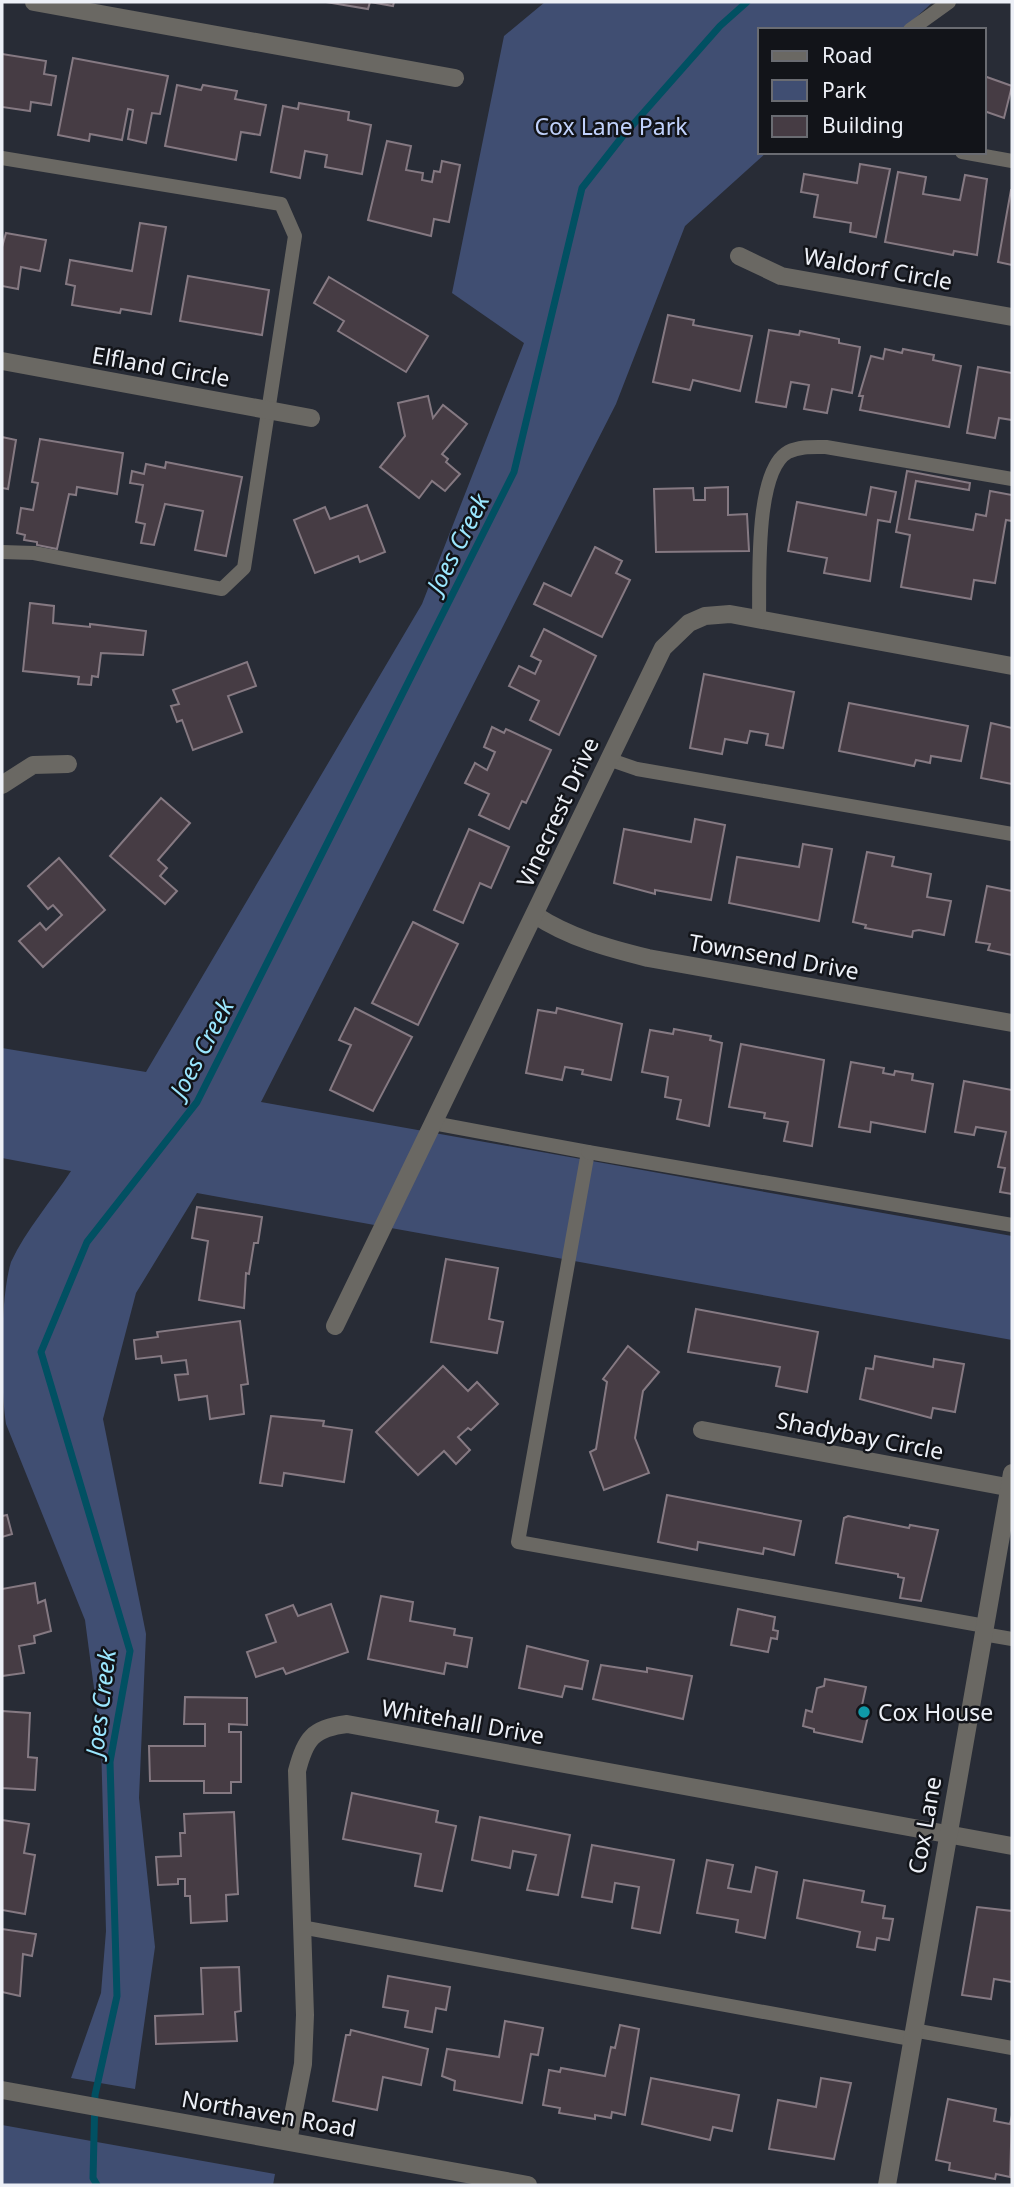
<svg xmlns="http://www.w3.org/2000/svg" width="1014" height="2187" viewBox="0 0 1014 2187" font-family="'Noto Sans',sans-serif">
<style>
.green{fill:#404e72}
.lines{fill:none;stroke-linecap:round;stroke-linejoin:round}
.stream{stroke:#015062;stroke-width:7}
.building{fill:#463c44;stroke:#857982;stroke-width:2}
.service{stroke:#6a6863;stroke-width:14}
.minor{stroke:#6a6863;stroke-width:18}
.tertiary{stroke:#6a6863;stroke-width:18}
.culture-dot{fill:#0f9aa8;stroke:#121419;stroke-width:2.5}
.labels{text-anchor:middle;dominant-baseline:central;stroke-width:5;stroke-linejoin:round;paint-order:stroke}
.park-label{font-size:23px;fill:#c1d2fc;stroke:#121419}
.street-label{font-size:23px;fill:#edf0f7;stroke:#121419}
.poi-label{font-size:23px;fill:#edf0f7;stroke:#121419;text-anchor:start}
.water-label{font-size:24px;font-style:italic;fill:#9be7ff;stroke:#121419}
</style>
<rect width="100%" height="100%" fill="#282c36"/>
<g class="green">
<path d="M545 2H933L902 30H760V152H767L685 226 616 404 261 1102 1012 1236V1340L197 1193 136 1293 103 1419 146 1634 139 1798 155 1947 135 2089 71 2078 101 1993 106 1931 101 1741 85 1620 6 1424C0 1384 0 1298 11 1262 26 1230 52 1200 71 1171L2 1158V1048L146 1072 422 604 524 343 452 293 504 36Z"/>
<polygon points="2,2125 275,2174 273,2185 2,2185"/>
</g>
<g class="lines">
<polyline class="stream" points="97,2185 93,2178 95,2095 117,1996 110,1762 130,1651 41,1352 87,1242 197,1102 514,472 582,188 622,137 720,26 747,2"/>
</g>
<g class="building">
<polygon points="326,2 394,2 393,6 370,2 368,9"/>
<polygon points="2,54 46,61 44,74 56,76 51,105 31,102 30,111 2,107"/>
<polygon points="73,58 168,76 160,114 152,113 146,143 128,139 133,110 128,109 122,140 90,134 89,141 58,135"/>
<polygon points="984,76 1012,86 1004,118 984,111"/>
<polygon points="177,85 201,90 203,85 237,91 235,99 266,105 260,135 241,132 236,160 165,146"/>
<polygon points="299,103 349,112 348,120 371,125 362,174 325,167 327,155 305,151 300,178 271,172 283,106 298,109"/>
<polygon points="387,141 411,146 406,170 423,173 422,180 432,182 434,171 440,172 442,161 460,165 449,222 434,219 431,236 368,220"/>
<polygon points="860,164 890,169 876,237 850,232 851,223 814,217 818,195 801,192 804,174 857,183"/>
<polygon points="898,172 926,177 923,194 960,200 965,175 987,179 977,255 954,251 953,255 885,242"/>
<polygon points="1011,190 1012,190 1012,265 998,262"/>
<polygon points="140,223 166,227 151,314 121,309 120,313 72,305 75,286 66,284 70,260 132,271"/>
<polygon points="6,233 46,240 40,271 21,267 18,289 2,286 2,247"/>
<polygon points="188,276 269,290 262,335 180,321"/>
<polygon points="329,277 428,336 406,372 338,331 344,321 314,303"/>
<polygon points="668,315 694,320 693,325 752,336 740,391 693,380 690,390 653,382"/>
<polygon points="769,330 799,335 800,331 839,339 839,343 860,347 852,393 832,389 827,413 804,409 809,385 791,382 786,407 756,402"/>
<polygon points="885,349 902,353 903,349 934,355 933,360 961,366 949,427 860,410 863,396 859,396 871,356 883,359"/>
<polygon points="978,367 1012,373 1012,420 999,418 995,438 967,433"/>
<polygon points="428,396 433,418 443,405 467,424 442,454 448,459 446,462 460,474 445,491 432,481 419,498 380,467 405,436 398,403"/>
<polygon points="2,437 16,440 8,489 2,488"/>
<polygon points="40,439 123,453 117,494 77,487 76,495 69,494 57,549 37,545 37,542 24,540 25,535 17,533 21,508 33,510 38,483 32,482"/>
<polygon points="166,462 242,477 226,556 195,550 203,511 165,504 154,545 141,543 145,524 136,522 143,485 130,483 132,471 144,474 146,464 165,468"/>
<polygon points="907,471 970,483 969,490 916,481 909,519 973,530 976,514 986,516 990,491 1012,495 1012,521 1006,520 995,583 974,580 971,599 901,587 910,535 896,532"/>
<polygon points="728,487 728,515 747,514 749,551 656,552 654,489 693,488 694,500 705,500 705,488"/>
<polygon points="871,487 896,492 890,522 878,520 870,581 824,573 827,558 788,551 797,502 866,515"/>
<polygon points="367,505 385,552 360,562 358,556 315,573 294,520 325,507 330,519"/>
<polygon points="595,547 622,561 616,573 630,580 602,637 534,604 544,583 571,596"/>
<polygon points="30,603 54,606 53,623 90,627 90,624 146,631 143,655 101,653 98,677 92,676 91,685 78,684 79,677 23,671"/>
<polygon points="544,629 596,656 559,735 530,720 539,701 509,686 519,666 535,674 541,661 531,656"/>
<polygon points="247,662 256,686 228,696 242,732 193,750 182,720 177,722 171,706 179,704 173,690"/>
<polygon points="704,674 794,692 783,748 766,745 768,734 750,731 747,743 725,739 722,754 690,748"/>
<polygon points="849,703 968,726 961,761 931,756 930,763 916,760 914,766 839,751"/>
<polygon points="991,723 1012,728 1012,784 981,778"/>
<polygon points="492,727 504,733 506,729 551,750 526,803 522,801 509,829 479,815 489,794 465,783 475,763 487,770 495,752 484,747"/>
<polygon points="161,798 190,823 158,860 167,868 160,876 177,891 165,904 110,856"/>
<polygon points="695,819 725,825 711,900 655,890 655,894 614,883 624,829 691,842"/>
<polygon points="469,829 509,847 491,888 480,883 463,923 434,910"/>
<polygon points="803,844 832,849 819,921 729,903 737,857 799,867"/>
<polygon points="867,852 894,857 892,866 931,874 927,897 951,901 944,935 919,930 913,931 912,937 865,928 866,925 853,922"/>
<polygon points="59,858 105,910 43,967 19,941 40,923 46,930 62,915 53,905 48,909 28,886"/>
<polygon points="987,886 1012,891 1012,955 988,950 990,944 976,942"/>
<polygon points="413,922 458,944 418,1025 372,1003"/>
<polygon points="355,1008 412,1037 373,1111 330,1090 351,1045 339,1040"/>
<polygon points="557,1008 622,1024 611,1080 582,1074 583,1070 565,1067 562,1080 526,1073 538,1010 556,1013"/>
<polygon points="674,1029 711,1036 710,1040 722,1043 709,1126 677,1119 681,1100 665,1097 668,1077 642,1072 650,1030 673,1034"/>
<polygon points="741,1044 824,1060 812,1146 784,1141 788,1122 764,1118 765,1113 729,1107"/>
<polygon points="851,1062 884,1068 883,1073 894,1075 895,1071 913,1074 912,1080 933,1084 925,1132 871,1122 870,1132 839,1127"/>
<polygon points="964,1081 1012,1090 1012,1194 1000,1192 1005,1168 998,1167 1006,1132 976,1127 974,1135 955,1132"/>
<polygon points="197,1207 262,1217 258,1243 254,1243 249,1274 246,1273 244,1308 199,1300 208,1241 192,1238"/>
<polygon points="446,1259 498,1268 489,1319 503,1322 497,1353 431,1342"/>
<polygon points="696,1309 818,1332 807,1392 776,1386 780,1367 688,1352"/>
<polygon points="240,1321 248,1384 241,1385 244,1414 210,1419 207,1396 179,1400 175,1375 188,1374 186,1360 162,1363 161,1356 136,1359 134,1340 158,1337 157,1332"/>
<polygon points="628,1346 659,1372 643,1391 635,1438 649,1473 604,1490 590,1452 596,1449 607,1382 603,1379"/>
<polygon points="875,1356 933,1367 934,1359 964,1364 955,1412 933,1408 931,1418 860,1399 866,1368 873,1369"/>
<polygon points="443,1366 468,1391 477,1382 498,1404 471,1430 468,1428 458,1437 470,1450 456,1464 444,1451 418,1475 376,1432"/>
<polygon points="271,1416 324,1421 323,1426 352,1430 344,1482 284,1473 282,1486 260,1483"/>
<polygon points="667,1495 801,1521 794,1555 764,1548 763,1554 698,1542 697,1550 658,1542"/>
<polygon points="7,1515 12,1534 2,1537 2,1516"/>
<polygon points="848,1516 909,1528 910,1525 938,1530 921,1601 900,1598 904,1578 898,1577 898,1574 836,1563 844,1518"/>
<polygon points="35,1583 38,1603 45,1600 51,1631 34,1636 35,1643 19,1646 24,1673 2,1676 2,1589"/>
<polygon points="381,1596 413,1602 410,1621 455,1629 454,1635 472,1638 467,1667 446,1663 444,1674 368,1659"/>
<polygon points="331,1604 348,1652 286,1674 283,1668 256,1677 247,1652 276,1642 266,1615 293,1605 298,1616"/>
<polygon points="738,1609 775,1617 773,1630 778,1631 777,1639 771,1638 768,1652 731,1645"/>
<polygon points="527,1646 588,1661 582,1689 565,1686 562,1697 519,1688"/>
<polygon points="601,1665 647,1672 647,1668 692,1676 683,1719 593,1699"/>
<polygon points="825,1679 866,1687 861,1710 869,1712 862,1742 814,1732 814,1729 803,1726 806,1710 812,1712 817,1688 824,1686"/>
<polygon points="185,1697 247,1698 247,1725 229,1724 229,1732 241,1732 241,1782 231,1782 231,1793 204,1793 204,1781 150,1781 149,1746 205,1746 205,1724 184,1724"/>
<polygon points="2,1711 30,1713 28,1757 37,1758 35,1790 2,1788"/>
<polygon points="352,1793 438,1811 436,1822 456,1826 442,1891 415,1886 421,1854 343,1839"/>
<polygon points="234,1812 238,1894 226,1895 227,1921 191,1923 190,1896 185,1896 185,1879 178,1879 178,1884 158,1885 156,1857 181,1856 180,1833 185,1833 184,1814"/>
<polygon points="480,1817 570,1835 558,1895 527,1890 536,1855 513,1851 510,1868 472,1860"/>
<polygon points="2,1820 29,1824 24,1853 35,1855 25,1914 2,1910"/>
<polygon points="592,1845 674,1860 660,1933 632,1928 639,1887 615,1883 612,1902 582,1897"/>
<polygon points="707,1860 733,1865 728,1888 751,1892 756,1867 777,1872 765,1938 736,1932 738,1920 697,1913"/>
<polygon points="804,1880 864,1891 862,1902 885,1906 883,1918 893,1919 889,1940 877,1938 875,1950 857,1947 860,1932 797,1918"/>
<polygon points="977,1907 1012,1911 1012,1982 994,1979 991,1999 962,1995"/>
<polygon points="2,1929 36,1934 32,1956 23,1954 20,1996 2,1992"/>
<polygon points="239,1967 241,2011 235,2012 237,2041 156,2044 155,2016 203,2014 201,1968"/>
<polygon points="388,1976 450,1987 446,2010 436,2008 432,2032 405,2027 408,2011 383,2007"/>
<polygon points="505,2021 543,2028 538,2055 531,2054 522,2103 454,2090 455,2081 442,2076 447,2049 499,2057"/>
<polygon points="620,2025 639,2029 625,2115 612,2112 611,2118 595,2115 595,2119 559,2113 560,2108 543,2105 549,2070 560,2072 561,2068 605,2076 611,2047 615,2048"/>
<polygon points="351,2030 428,2049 421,2085 383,2077 377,2110 333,2101 346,2035 350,2035"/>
<polygon points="651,2078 739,2095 732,2131 713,2127 710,2140 642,2124"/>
<polygon points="821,2078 851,2083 834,2159 769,2149 778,2100 816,2107"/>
<polygon points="948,2099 996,2109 994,2121 1010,2124 1012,2115 1010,2177 996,2174 995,2179 949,2170 950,2163 936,2160"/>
</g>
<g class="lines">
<g class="service">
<polyline points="910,30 949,2"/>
<polyline points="962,152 1012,161"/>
<polyline points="2,158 281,204 295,236 244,568 222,589 34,553 2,552"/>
<path d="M759 618C760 581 754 471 788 452 800 446 813 447 826 447L1012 479"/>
<polyline points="608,759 637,769 1012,834"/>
<polyline points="433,1123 588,1152 518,1542 985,1626"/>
<polyline points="588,1152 1012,1225"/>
<polyline points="983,1634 1012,1639"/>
<polyline points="301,1927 911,2039"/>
<polyline points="913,2030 1012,2048"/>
</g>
<g class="minor">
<polyline points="34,2 455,78"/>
<polyline points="739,256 781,276 1012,317"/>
<polyline points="2,361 311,418"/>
<polyline points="2,785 33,765 68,764"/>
<path d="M535 915C570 938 608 948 648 958L1012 1023"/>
<polyline points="335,1326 663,648 689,623 705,616 730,614 1012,666"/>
<polyline points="702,1430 1012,1488"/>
<path d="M288 2141 303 2064 305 2015 297 1771C305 1739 313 1728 347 1724L1012 1846"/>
</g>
<g class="tertiary">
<polyline points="2,2090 528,2185"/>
<polyline points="887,2185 1012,1473"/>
</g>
</g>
<circle class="culture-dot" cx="864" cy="1712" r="7"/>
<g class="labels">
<g class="park-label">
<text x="611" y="126">Cox Lane Park</text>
</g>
<g class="street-label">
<text transform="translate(878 268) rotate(10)">Waldorf Circle</text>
<text transform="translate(161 366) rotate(10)">Elfland Circle</text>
<text transform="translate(557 812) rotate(-65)">Vinecrest Drive</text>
<text transform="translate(774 956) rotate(10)">Townsend Drive</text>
<text transform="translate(860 1435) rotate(11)">Shadybay Circle</text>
<text transform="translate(463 1721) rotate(10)">Whitehall Drive</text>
<text transform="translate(924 1825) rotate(-80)">Cox Lane</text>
<text transform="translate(269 2113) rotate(10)">Northaven Road</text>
</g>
<g class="poi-label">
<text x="878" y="1712">Cox House</text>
</g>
<g class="water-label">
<text transform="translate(457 543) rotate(-63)">Joes Creek</text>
<text transform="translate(201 1048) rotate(-62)">Joes Creek</text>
<text transform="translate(100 1703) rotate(-83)">Joes Creek</text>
</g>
</g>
<rect width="1014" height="2187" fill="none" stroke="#edf0f7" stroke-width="7"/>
<rect x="758" y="28" width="228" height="126" fill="#121419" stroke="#6a6c72" stroke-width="2"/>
<rect x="772" y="51" width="35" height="10" fill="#6a6863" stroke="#6a6c72" stroke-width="2"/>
<text x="822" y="63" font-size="21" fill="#edf0f7">Road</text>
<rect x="772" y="80" width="35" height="21" fill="#404e72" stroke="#6a6c72" stroke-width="2"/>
<text x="822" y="98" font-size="21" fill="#edf0f7">Park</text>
<rect x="772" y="116" width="35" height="21" fill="#463c44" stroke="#6a6c72" stroke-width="2"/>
<text x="822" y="133" font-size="21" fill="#edf0f7">Building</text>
</svg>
